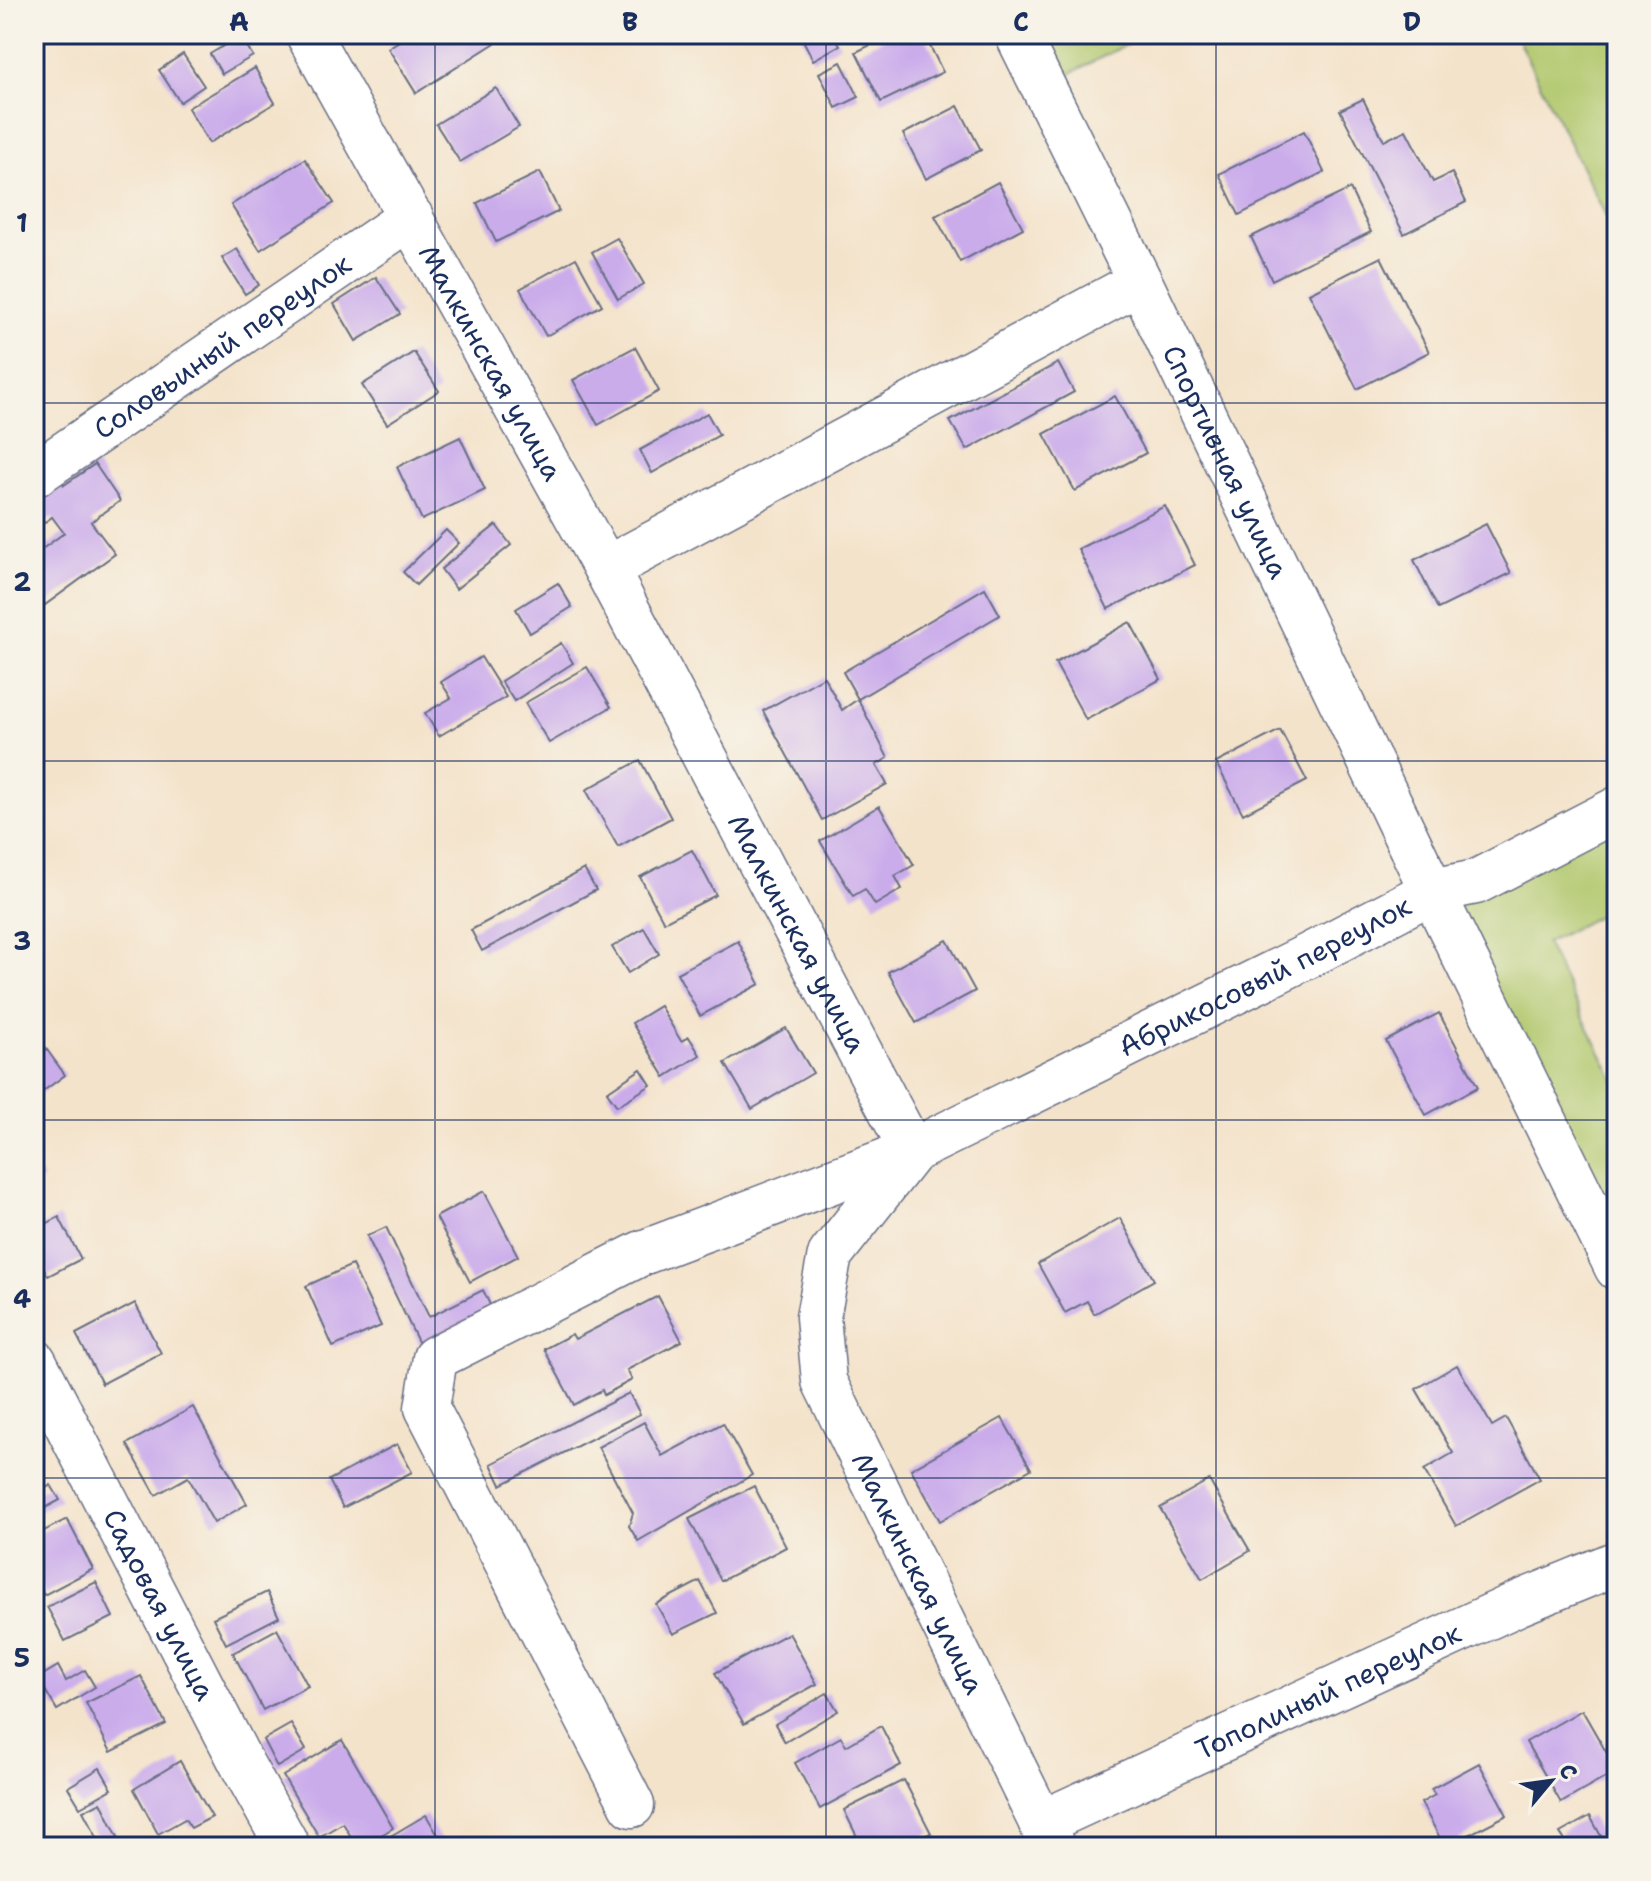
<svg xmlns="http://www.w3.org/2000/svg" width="1651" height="1881" viewBox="0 0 1651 1881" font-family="'Shantell Sans',sans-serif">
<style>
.green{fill:#b1c86d;stroke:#667c66;stroke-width:2}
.building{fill:#caaceb}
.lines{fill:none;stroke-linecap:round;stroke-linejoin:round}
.minor-casing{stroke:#676e84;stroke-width:47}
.minor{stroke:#fff;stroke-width:44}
.grid{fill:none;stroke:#1b2f5e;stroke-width:2;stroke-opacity:0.55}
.labels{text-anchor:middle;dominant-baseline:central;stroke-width:6;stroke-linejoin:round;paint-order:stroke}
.street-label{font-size:28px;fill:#1b2f5e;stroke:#f7f3e8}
.neatline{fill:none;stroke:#1b2f5e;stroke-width:3}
.grid-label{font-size:26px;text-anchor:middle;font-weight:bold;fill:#1b2f5e}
</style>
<rect width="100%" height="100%" fill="#f7f3e8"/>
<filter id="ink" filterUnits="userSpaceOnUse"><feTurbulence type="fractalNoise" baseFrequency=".0125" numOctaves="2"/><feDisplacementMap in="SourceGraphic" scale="16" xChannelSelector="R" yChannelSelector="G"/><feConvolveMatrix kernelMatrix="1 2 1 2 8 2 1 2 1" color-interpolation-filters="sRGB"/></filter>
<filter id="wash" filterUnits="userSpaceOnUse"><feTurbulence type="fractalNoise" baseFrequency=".006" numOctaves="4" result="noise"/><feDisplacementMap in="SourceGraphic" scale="32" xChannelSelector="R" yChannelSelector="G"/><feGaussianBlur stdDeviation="1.8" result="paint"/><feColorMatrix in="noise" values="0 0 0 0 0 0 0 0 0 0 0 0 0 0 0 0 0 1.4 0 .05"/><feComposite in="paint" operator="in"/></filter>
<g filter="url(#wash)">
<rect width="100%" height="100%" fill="#f4e3cb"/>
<g class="green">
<polygon points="1017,34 1147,34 1044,87"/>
<polygon points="1515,34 1617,34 1617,238"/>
<polygon points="1617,809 1617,906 1546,943 1617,1085 1617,1268 1432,891"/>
</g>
<g id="blocks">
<g class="building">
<polygon points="410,34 489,34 495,43 416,93 388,48"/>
<polygon points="800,34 833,34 840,45 813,60"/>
<polygon points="893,34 924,34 943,72 881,102 856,52"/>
<polygon points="240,36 253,56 222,74 210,54"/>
<polygon points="183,54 204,86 180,102 159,70"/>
<polygon points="841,62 859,97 836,108 819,73"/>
<polygon points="255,68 275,103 209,143 188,108"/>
<polygon points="496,88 519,127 460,162 436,124"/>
<polygon points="1363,99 1384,141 1406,130 1433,182 1452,173 1466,202 1404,234 1340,110"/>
<polygon points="958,106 981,150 926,179 903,134"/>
<polygon points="1304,131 1324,172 1239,215 1219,174"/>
<polygon points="305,159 334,203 260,250 231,205"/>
<polygon points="540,172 559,211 496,242 477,203"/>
<polygon points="998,182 1023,228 960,262 935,216"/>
<polygon points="1350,189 1371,232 1272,280 1251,237"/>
<polygon points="617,238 644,284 618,299 592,252"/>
<polygon points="237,249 259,285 245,294 222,258"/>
<polygon points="1381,257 1429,352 1357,389 1309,293"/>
<polygon points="576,258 602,305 546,336 520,289"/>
<polygon points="376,277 400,314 356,341 334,304"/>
<polygon points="635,347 659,391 598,425 573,380"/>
<polygon points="414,352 439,391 387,424 362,385"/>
<polygon points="1058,363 1074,392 967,450 950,421"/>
<polygon points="1115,396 1146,453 1075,491 1044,434"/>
<polygon points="707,413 719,435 652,473 640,450"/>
<polygon points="460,437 485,490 422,520 397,467"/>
<polygon points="95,464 120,501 91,522 115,554 45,605 34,590 34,555 64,533 52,517 34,530 34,495 59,477 64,485"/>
<polygon points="1165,506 1195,565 1108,609 1078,549"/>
<polygon points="1486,524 1511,573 1438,609 1414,560"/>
<polygon points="496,525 511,545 456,589 441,569"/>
<polygon points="446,530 459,543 416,585 403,572"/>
<polygon points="558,583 572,607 530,633 516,609"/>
<polygon points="985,588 1000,615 858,699 843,672"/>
<polygon points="1130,622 1161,679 1086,720 1055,663"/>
<polygon points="561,643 573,663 514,701 501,681"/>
<polygon points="481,657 506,697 439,736 425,713 451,698 441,682"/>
<polygon points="587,667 611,707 549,743 525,703"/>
<polygon points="824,677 842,710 858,699 888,758 876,765 887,784 822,820 763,711"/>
<polygon points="1280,730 1307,781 1243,814 1216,763"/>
<polygon points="640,760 671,818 618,847 586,790"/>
<polygon points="879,806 914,865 895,876 902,889 875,905 865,889 853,896 820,841"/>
<polygon points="692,850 716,895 664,922 640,877"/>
<polygon points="584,869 596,890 482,951 471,930"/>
<polygon points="644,928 659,954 628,973 612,947"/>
<polygon points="947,940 975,991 916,1023 888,972"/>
<polygon points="738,941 760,984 700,1016 677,973"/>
<polygon points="660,1006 681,1041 689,1037 700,1055 665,1077 632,1023"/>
<polygon points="1439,1013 1478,1087 1426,1115 1386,1041"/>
<polygon points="786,1028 813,1073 752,1109 725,1063"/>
<polygon points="45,1047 65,1075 34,1098 34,1055"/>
<polygon points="641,1069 651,1085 617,1106 607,1092"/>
<polygon points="34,1164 43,1179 34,1183"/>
<polygon points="484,1191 518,1256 470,1282 436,1217"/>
<polygon points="59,1217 81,1259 48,1276 34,1250 34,1230"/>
<polygon points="1120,1218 1154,1280 1094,1314 1087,1301 1065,1313 1038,1264"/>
<polygon points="386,1227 429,1317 483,1290 492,1309 419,1344 367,1236"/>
<polygon points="352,1265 381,1326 333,1347 306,1286"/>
<polygon points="658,1296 682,1341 627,1370 632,1380 604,1395 602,1390 574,1405 544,1349 572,1334 575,1339"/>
<polygon points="135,1303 161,1353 102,1384 76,1334"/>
<polygon points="1457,1365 1492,1426 1506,1418 1540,1479 1456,1526 1424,1470 1453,1453 1416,1389"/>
<polygon points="629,1393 640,1414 501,1485 491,1464"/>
<polygon points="193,1407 247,1504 214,1523 188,1477 156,1495 127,1444"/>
<polygon points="1002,1418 1031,1469 940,1521 911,1469"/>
<polygon points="644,1422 662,1456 723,1423 752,1475 638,1541 629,1526 633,1513 598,1447"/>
<polygon points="397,1444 412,1472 343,1508 329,1480"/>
<polygon points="1209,1480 1250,1551 1202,1579 1160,1508"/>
<polygon points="51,1485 60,1500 34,1514 34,1494"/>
<polygon points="754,1486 786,1547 721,1581 689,1519"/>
<polygon points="67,1519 93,1569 44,1595 34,1576 34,1536"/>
<polygon points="700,1581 717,1613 673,1634 656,1604"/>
<polygon points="96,1582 113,1617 65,1641 47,1607"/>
<polygon points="267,1592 279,1617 226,1644 213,1618"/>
<polygon points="277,1629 308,1686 263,1710 233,1653"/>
<polygon points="789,1633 817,1684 744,1724 715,1673"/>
<polygon points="58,1666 66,1681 85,1670 95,1687 57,1710 38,1678"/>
<polygon points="141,1676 166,1724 111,1752 86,1703"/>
<polygon points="827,1693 838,1711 785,1742 775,1724"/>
<polygon points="1582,1710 1617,1771 1561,1803 1526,1742"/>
<polygon points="291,1724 306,1750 277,1767 263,1740"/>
<polygon points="881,1726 901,1765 820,1809 795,1763 841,1737 846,1746"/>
<polygon points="342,1740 393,1828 361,1847 357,1847 343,1823 319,1837 283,1776"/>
<polygon points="180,1761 212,1817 191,1828 185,1819 158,1834 134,1789"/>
<polygon points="1479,1763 1507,1815 1445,1847 1421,1803 1435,1795 1431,1789"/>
<polygon points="100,1768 112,1789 80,1807 68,1787"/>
<polygon points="904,1780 931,1833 902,1847 862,1847 844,1810"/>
<polygon points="101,1802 118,1837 101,1845 83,1811"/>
<polygon points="426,1815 445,1847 372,1847"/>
<polygon points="1590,1816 1607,1847 1569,1847 1560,1833"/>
</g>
</g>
</g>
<g filter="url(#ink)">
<use href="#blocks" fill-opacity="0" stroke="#676e84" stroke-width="2"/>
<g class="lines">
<defs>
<g id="minor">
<path id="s1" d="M308 34 606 569 912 1151 830 1255 818 1317 824 1381 1053 1847"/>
<path id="s2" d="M1017 34 1140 282 1432 891 1617 1268"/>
<path id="s3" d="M34 475 411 217"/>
<polyline points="606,569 1140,282"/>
<path id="s4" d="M34 1361 243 1766 288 1847"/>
<path id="s5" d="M632 1805 427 1408 435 1358 642 1253 912 1151 1310 955 1432 891 1476 882 1617 809"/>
<path id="s6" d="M1041 1823 1517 1604 1617 1563"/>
</g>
</defs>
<use href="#minor" class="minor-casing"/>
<use href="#minor" class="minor"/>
</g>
</g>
<path class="grid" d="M435 34V1847M826 34V1847M1216 34V1847M34 403H1617M34 761H1617M34 1120H1617M34 1478H1617"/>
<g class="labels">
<g class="street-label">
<text stroke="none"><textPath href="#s3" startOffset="228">Соловьиный переулок</textPath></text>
<text stroke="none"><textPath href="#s1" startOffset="376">Малкинская улица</textPath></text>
<text stroke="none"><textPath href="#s2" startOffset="476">Спортивная улица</textPath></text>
<text stroke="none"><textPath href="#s1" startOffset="1024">Малкинская улица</textPath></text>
<text stroke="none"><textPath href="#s5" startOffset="1412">Абрикосовый переулок</textPath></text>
<text stroke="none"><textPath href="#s1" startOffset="1744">Малкинская улица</textPath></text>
<text stroke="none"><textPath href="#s4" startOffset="274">Садовая улица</textPath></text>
<text stroke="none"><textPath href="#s6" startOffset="316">Тополиный переулок</textPath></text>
</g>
</g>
<rect width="1651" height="1881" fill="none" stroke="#f7f3e8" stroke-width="88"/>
<g transform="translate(1551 1781) rotate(61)" stroke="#f7f3e8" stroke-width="6" paint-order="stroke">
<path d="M0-6L14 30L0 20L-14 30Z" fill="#1b2f5e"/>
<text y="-12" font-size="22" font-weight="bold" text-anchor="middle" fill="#1b2f5e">С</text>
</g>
<rect x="44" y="44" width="1563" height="1793" class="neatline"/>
<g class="grid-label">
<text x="239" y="31">A</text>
<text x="630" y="31">B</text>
<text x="1021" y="31">C</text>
<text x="1412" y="31">D</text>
<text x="22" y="232">1</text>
<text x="22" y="591">2</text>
<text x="22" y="950">3</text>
<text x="22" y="1308">4</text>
<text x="22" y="1667">5</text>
</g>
</svg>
